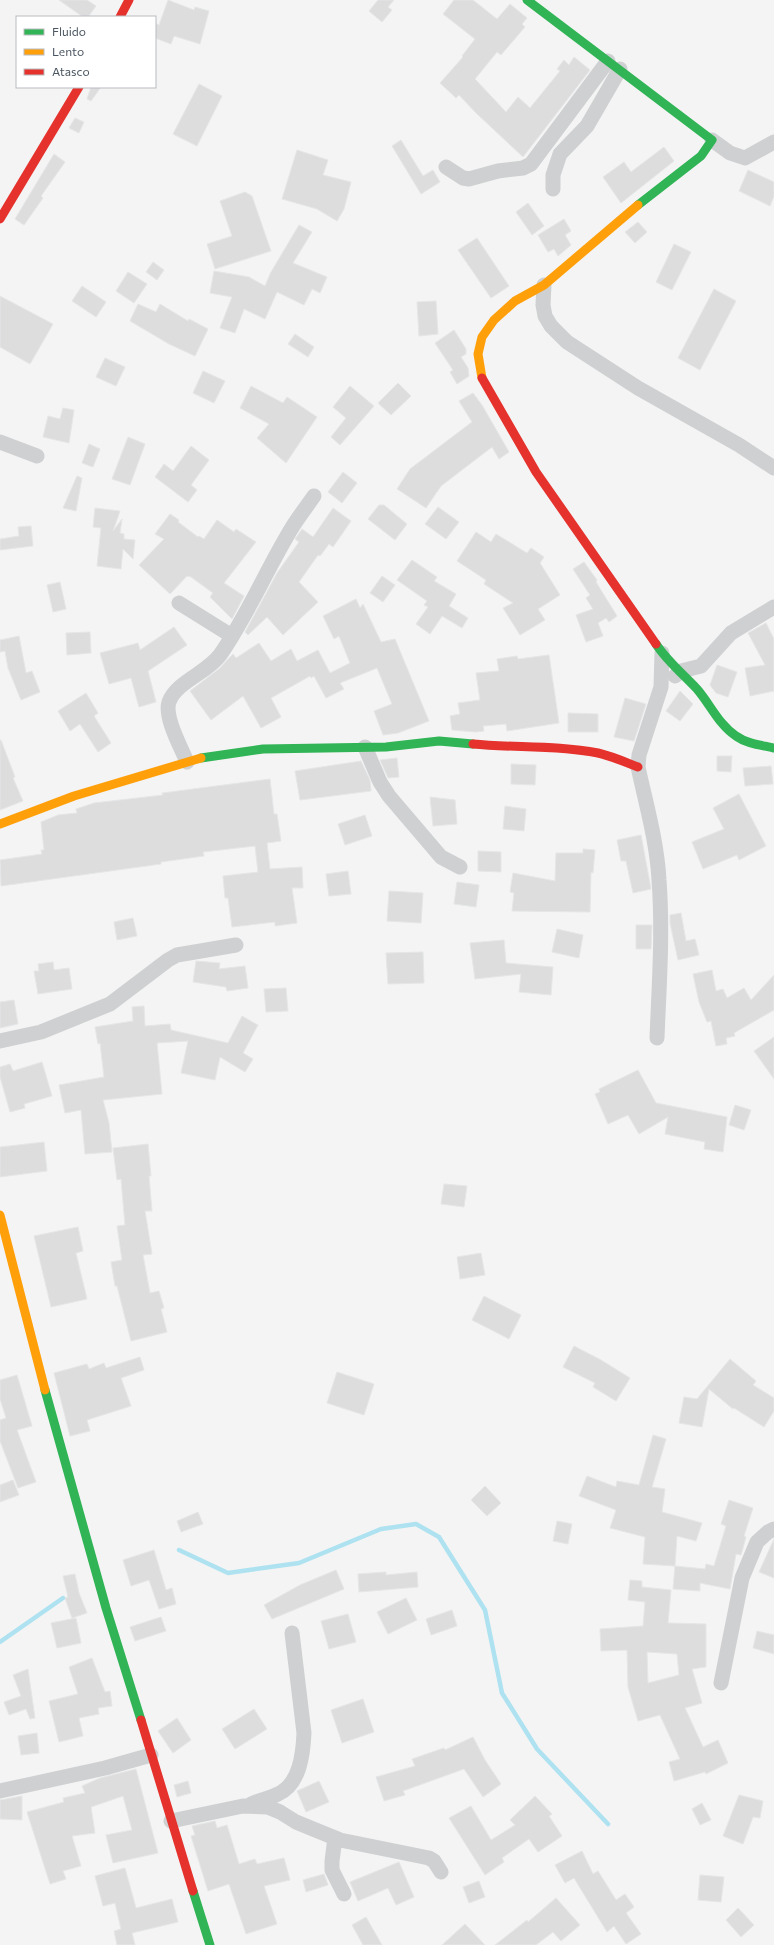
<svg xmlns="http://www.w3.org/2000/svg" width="774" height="1945" viewBox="0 0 774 1945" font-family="Commissioner,sans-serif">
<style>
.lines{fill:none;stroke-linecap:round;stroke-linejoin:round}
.stream{stroke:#aee2f0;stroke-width:4.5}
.building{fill:#ddddde;stroke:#e5e6e7;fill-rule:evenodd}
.street{stroke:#ced0d2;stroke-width:15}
.fast{stroke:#30b455;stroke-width:9}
.slow{stroke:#ff9f0a;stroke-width:9}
.jam{stroke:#e5322d;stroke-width:9}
</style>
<rect width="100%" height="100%" fill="#f4f4f4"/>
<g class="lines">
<g class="stream">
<polyline points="179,1550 228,1573 299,1563 381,1529 416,1524 439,1537 485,1610 502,1693 537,1749 608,1824"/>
<polyline points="0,1642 63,1598"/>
</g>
</g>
<g class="building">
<polygon points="59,0 87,0 96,6 88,17 83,17"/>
<polygon points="168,0 194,10 195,7 209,11 200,44 174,36 171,44 155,38 155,23 159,25"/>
<polygon points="378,0 394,0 388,7 392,10 382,22 369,11"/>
<polygon points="454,0 473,0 497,19 510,4 527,18 522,24 525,27 501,55 497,52 475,79 506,112 518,97 530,108 560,71 557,69 564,60 569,65 574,57 590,70 523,157 476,113 459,95 456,98 440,83 463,57 462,56 475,39 443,14"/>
<polygon points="199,84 222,96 197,146 173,134"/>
<polygon points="91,87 101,87 91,101 87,99"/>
<polygon points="75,118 84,122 79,133 69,128"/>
<polygon points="401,140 423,176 433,170 440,182 421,194 392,146"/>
<polygon points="664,147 674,161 621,203 603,177 624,162 631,172"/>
<polygon points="297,150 328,160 323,175 351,182 344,209 337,221 317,209 282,199"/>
<polygon points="54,154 65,162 41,196 43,198 24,225 15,219"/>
<polygon points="748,170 774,182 774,196 770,206 739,191"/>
<polygon points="245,192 252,196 271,251 215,269 207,244 232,236 220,201"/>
<polygon points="528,203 544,226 532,235 516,212"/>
<polygon points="564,219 571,231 565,235 571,245 558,256 554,249 548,252 538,235"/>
<polygon points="638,222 647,232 635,243 625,232"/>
<polygon points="299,225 312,232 293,263 327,277 320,293 312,289 304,305 277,292 265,319 244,309 235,333 220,328 232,297 210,293 214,271 249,277 265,286 271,272"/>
<polygon points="477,238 509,286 491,298 458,250"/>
<polygon points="674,244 691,252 672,290 656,282"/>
<polygon points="153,262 164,270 157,280 146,272"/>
<polygon points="128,272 147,284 134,303 116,291"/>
<polygon points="82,286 106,302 96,317 72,301"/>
<polygon points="714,289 736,301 700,370 678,358"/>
<polygon points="0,296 53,324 30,364 0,347"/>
<polygon points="436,301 438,334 419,336 417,302"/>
<polygon points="138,304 156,312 160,304 188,321 189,319 208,329 195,356 169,344 130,321"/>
<polygon points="454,330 466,349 466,354 461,357 468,368 469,376 457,384 450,372 453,370 435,343"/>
<polygon points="295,334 314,347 308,357 288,344"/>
<polygon points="105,358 125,367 116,386 96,377"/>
<polygon points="203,371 225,381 214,403 193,393"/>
<polygon points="398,383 411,396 391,415 378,403"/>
<polygon points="251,386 283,403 287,397 317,417 286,463 257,438 269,424 240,408"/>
<polygon points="350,386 374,406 340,445 331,437 346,418 333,407"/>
<polygon points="473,393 482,405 509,452 499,459 492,447 441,486 426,508 397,489 410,469 472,422 459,401"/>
<polygon points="63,408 74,410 69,443 43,437 48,416 60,419"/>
<polygon points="128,437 145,444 130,485 112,479"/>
<polygon points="89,444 100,449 93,467 82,463"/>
<polygon points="191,446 209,460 191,485 197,490 188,502 155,477 164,464 173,471"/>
<polygon points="343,472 357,483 342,503 328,492"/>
<polygon points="77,476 82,478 76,511 63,508"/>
<polygon points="379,505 384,505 407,524 395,540 368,519"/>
<polygon points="438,507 459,522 446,539 425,524"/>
<polygon points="95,508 120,511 113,531 122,519 120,533 124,534 124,539 135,540 133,559 123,549 121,569 97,566 101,528 93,527"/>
<polygon points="333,508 351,521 333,547 329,544 320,556 318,555 299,582 318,602 283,635 267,617 248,635 245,632 277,573 299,542 295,539 302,529 313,537"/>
<polygon points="170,514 179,520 178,522 198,537 199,536 204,539 217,520 234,532 236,529 256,542 224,583 244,596 232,619 210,597 213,593 191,577 187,576 170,594 139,565 164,539 155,534"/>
<polygon points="31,526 33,546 0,550 0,539 19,536 18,527"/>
<polygon points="476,532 491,542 496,534 527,553 531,548 544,557 540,563 560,595 538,609 545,620 520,635 503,608 513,603 484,584 486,580 457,561"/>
<polygon points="412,560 437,577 434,581 456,594 449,606 468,618 462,628 442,616 430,634 416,624 428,607 424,605 427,601 397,580"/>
<polygon points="584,562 597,580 596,582 617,616 609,622 606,618 598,623 603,636 586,642 576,615 593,609 586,598 590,595 573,569"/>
<polygon points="382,576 395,585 383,602 370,593"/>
<polygon points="60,582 66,609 53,612 47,585"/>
<polygon points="356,599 360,608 363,604 381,642 395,639 429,721 398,733 383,735 374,711 392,704 377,668 340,683 344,689 326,698 314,676 311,678 310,676 271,698 281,717 261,728 243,696 211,720 190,691 220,668 230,657 233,654 236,658 259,643 271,661 291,649 297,661 318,650 330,673 350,663 339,636 334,639 323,616"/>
<polygon points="766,623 774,639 774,691 750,696 745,668 765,665 748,633"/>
<polygon points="174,627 187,645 148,671 156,702 139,707 131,678 109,684 100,653 138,643 140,650"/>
<polygon points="90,632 91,653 67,655 66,633"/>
<polygon points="19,636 26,673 32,671 40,692 21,700 8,668 5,651 0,652 0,640"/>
<polygon points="549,655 559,723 507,731 506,724 483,726 484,731 476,732 452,730 450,716 460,714 458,703 480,700 476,673 499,671 497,659 517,656 518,659"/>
<polygon points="717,665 737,672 728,697 716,693 710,685"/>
<polygon points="680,691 693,704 680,721 666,711"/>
<polygon points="86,693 98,713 94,716 111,743 98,752 80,724 70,731 58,711"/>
<polygon points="625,698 646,704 634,741 614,737"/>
<polygon points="568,713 598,714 598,732 568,732"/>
<polygon points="0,740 1,740 15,777 13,778 23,801 0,810"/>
<polygon points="717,756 732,756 731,772 717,771"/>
<polygon points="397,758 399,777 388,778 380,760"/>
<polygon points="361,761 370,780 371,791 300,800 295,771"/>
<polygon points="511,764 536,765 535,785 511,784"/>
<polygon points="771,766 773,784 745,786 743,768"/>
<polygon points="270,779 274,814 277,814 281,841 267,843 270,869 302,867 303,888 292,888 297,923 275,926 275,922 232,927 228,898 225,898 223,876 258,872 255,846 203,852 204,856 161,862 161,864 1,886 0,860 42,854 41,850 44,850 41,822 58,815 77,813 76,809 94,803 163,795 162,793"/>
<polygon points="739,794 766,846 739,860 737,855 703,869 692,842 724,829 713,808"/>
<polygon points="430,797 455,800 457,824 433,826"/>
<polygon points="505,806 526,809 524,831 503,829"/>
<polygon points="365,815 372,836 345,845 338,824"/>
<polygon points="641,835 651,889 633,893 626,861 621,861 617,840"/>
<polygon points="583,849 595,850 593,873 591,872 590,912 512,911 514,893 510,892 513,873 555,881 556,853 583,853"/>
<polygon points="478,851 501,852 501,872 478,871"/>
<polygon points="348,871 351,894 329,896 326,874"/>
<polygon points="457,882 479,885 476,907 454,904"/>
<polygon points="389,891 423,893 421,923 387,921"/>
<polygon points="681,913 686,941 695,939 699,955 678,960 670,923 670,915"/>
<polygon points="133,918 137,936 117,940 114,922"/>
<polygon points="636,925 652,925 651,949 636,949"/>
<polygon points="557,929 583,935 579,958 552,952"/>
<polygon points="504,940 506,963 553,967 551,995 519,992 521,974 475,979 470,943"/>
<polygon points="423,952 424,983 388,984 386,953"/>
<polygon points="196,961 220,963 219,969 245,966 248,988 227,991 226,987 193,982"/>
<polygon points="53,962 54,970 69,968 72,989 38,994 34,971 39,971 38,964"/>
<polygon points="712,970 716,991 723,989 727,998 744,988 751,1000 774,975 774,1010 734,1033 735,1036 726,1038 727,1044 716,1046 711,1021 707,1022 699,1002 693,974"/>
<polygon points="286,988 288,1011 266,1012 264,989"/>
<polygon points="14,1000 18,1024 0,1028 0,1002"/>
<polygon points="144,1006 145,1026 170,1024 171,1030 228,1043 242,1016 258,1025 243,1053 253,1059 245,1072 220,1057 215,1080 181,1073 188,1041 157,1043 162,1094 103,1100 109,1123 112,1152 85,1154 81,1110 65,1113 59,1085 104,1077 100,1043 98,1044 95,1027 133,1021 132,1007"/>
<polygon points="774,1037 774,1079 754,1051"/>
<polygon points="42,1062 52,1096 24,1104 25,1108 10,1112 0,1077 0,1067 10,1064 13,1071"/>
<polygon points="638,1070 656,1103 727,1117 723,1152 704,1149 705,1142 665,1134 668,1117 639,1134 628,1115 608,1124 595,1094 600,1092 599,1089"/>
<polygon points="735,1105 751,1110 744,1130 729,1125"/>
<polygon points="44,1142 47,1171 0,1177 0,1147"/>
<polygon points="148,1144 151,1176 149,1176 152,1211 145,1211 152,1254 143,1255 150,1293 159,1291 164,1308 161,1309 167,1332 131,1341 117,1286 115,1286 111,1262 122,1260 117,1226 125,1225 121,1179 117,1180 113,1148"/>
<polygon points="444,1184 467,1186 464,1207 441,1204"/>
<polygon points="78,1227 83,1251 76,1253 87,1299 51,1307 34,1236"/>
<polygon points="481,1253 485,1275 460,1279 457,1257"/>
<polygon points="484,1296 521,1315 509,1339 472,1320"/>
<polygon points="574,1346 601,1360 630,1378 616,1401 593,1387 595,1383 563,1367"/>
<polygon points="140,1357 144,1370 121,1378 131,1406 87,1420 90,1431 70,1436 54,1373 87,1364 89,1369 104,1363 106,1368"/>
<polygon points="730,1359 756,1381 753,1385 774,1398 774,1411 764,1427 734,1408 733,1409 709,1389 702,1427 679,1423 684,1397 697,1399"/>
<polygon points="337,1372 374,1384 364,1415 327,1403"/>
<polygon points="17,1375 32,1426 17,1430 36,1482 18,1488 0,1441 0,1420 6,1418 0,1399 0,1380"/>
<polygon points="653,1435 666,1439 652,1487 665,1489 662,1512 702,1523 696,1541 677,1536 675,1566 643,1564 645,1537 610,1528 616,1510 579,1496 587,1476 616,1487 617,1481 639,1485"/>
<polygon points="13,1480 19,1495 0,1502 0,1485"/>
<polygon points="485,1486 501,1503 487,1516 471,1500"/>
<polygon points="729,1500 753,1508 744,1536 746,1537 741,1555 736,1554 730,1589 700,1583 700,1591 673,1589 675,1566 705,1569 706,1564 714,1566 726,1526 721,1524"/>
<polygon points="198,1512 203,1524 181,1532 177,1521"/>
<polygon points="557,1521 572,1524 568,1544 553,1541"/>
<polygon points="774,1539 774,1578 759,1572"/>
<polygon points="154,1550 166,1590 172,1588 176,1604 159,1609 149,1580 131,1586 123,1560"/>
<polygon points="336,1570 344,1589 272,1619 264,1605 300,1585"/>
<polygon points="386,1572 386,1575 417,1572 418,1587 359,1592 358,1574"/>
<polygon points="75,1574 79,1593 87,1613 72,1618 65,1598 68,1597 63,1576"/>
<path d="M630 1580 642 1581V1587L671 1590 668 1623 706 1624V1667L692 1669 702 1703 685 1708 703 1747 718 1740 728 1763 706 1774 705 1772 674 1781 669 1762 680 1759 660 1715 638 1721 628 1687 627 1650 601 1651 600 1629 643 1626 645 1602 628 1600ZM647 1652 677 1654 679 1675 648 1683Z"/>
<polygon points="406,1598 417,1620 388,1634 377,1612"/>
<polygon points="452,1610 457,1626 431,1635 426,1619"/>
<polygon points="348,1614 356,1642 329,1649 321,1621"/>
<polygon points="161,1617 166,1631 135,1641 130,1627"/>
<polygon points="76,1618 81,1643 57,1648 51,1623"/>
<polygon points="757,1631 774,1635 774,1654 753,1648"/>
<polygon points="92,1658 105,1692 110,1691 112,1706 98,1708 99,1714 79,1718 83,1736 59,1742 49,1701 78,1694 69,1667"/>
<polygon points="28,1669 35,1718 30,1719 26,1709 9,1715 4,1702 21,1696 13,1675"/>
<polygon points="363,1699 374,1732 342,1743 331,1710"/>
<polygon points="254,1709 267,1729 235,1749 222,1729"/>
<polygon points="177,1718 191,1740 173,1753 158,1731"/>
<polygon points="37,1733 39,1753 21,1755 18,1736"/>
<polygon points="473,1737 485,1760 501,1784 483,1797 464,1769 403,1791 405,1795 384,1801 376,1777 415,1766 412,1759 444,1748 445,1750"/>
<polygon points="136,1769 158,1853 113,1863 106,1835 132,1830 123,1796 91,1807 95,1833 72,1836 81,1866 63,1871 66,1879 50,1884 27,1812 64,1802 63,1798 85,1793 82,1786 100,1778"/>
<polygon points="188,1781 191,1793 177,1797 174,1785"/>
<polygon points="319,1781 329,1802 306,1812 297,1791"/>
<polygon points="739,1795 763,1801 760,1818 753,1817 743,1844 723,1836"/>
<polygon points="22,1796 22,1820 0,1819 0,1800"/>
<polygon points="535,1796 552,1814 549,1816 562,1836 538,1852 529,1839 502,1858 504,1862 485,1875 449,1818 471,1806 491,1840 515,1825 510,1820"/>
<polygon points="702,1803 711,1820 700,1825 692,1809"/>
<polygon points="215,1821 217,1828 227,1825 239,1864 255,1859 257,1864 284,1858 290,1880 264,1886 277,1924 246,1934 229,1884 208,1891 191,1836 195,1835 192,1826"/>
<polygon points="582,1851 593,1874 598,1871 616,1900 625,1894 634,1907 626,1913 641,1934 626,1944 614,1926 607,1932 574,1878 565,1883 555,1865"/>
<polygon points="399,1862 414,1897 396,1905 388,1888 358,1901 350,1882"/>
<polygon points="125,1868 136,1908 172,1899 178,1922 132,1933 135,1945 117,1945 114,1931 121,1929 115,1903 103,1906 95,1876"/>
<polygon points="324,1874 328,1885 306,1892 303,1880"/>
<polygon points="700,1875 724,1877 721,1902 698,1900"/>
<polygon points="479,1881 485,1897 469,1903 463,1887"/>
<polygon points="556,1898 580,1925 561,1941 553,1932 536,1945 495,1945 527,1920 528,1922"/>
<polygon points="738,1908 754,1925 741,1937 726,1920"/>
<polygon points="366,1917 382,1945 363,1945 352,1925"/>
<polygon points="465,1924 485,1945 442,1945"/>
</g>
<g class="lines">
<g class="street">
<polyline points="712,140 730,153 745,158 774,142"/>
<polyline points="446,167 463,178 469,179 498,171 523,168 531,164 608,61"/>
<polyline points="553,189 553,175 560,154 587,126 620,69"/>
<polyline points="544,285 543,305 545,316 551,326 567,342 638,388 739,445 774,468"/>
<polyline points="0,442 37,456"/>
<polyline points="179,603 232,636"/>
<polyline points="675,676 681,671 701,666 731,633 774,607"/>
<polyline points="365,747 380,782 389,796 441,857 460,867"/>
<path d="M187 762C181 747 164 717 169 702 176 682 207 673 220 655 248 615 267 568 293 526 300 515 307 506 314 496"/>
<path d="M657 1038C659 986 663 933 659 880 657 842 646 804 638 767L639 755 661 687 662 653"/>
<polyline points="0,1041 41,1032 110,1004 168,960 177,955 236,945"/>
<polyline points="721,1683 742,1578 757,1542 768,1532 774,1529"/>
<polyline points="0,1791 105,1768 151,1755"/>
<path d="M251 1804C260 1800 270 1798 278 1794 300 1784 303 1754 304 1733L292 1633"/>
<polyline points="171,1821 243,1806 268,1807 280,1812 296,1822 340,1840 429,1858 434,1861 441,1872"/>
<polyline points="335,1838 332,1861 332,1870 344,1894"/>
</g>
<g class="fast">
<polyline points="527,0 712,140 701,156 638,205"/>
<path d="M656 644C667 661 683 674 697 689 710 704 719 725 736 736 747 744 761 745 774 748"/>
<polyline points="201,758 263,749 386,747 439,741 473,744"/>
<polyline points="45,1390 106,1608 141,1720"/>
<polyline points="193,1891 210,1945"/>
</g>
<g class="slow">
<polyline points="482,378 478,354 482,337 494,320 515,301 544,285 638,205"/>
<polyline points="0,824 74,796 201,758"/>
<polyline points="0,1215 45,1390"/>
</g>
<g class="jam">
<polyline points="120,17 129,0"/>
<polyline points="0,219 79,87"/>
<polyline points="482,378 536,472 656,644"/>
<path d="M473 744C514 748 557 745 598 753 611 756 625 762 638 767"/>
<polyline points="141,1720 193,1891"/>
</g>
</g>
<rect x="16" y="16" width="140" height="72" fill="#ffffff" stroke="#b7bbc0"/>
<rect x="24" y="29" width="20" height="6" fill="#30b455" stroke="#b7bbc0"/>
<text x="52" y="36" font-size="12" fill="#4a5661">Fluido</text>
<rect x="24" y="49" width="20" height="6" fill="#ff9f0a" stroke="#b7bbc0"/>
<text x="52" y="56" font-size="12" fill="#4a5661">Lento</text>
<rect x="24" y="69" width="20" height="6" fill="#e5322d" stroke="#b7bbc0"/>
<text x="52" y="76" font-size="12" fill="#4a5661">Atasco</text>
</svg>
